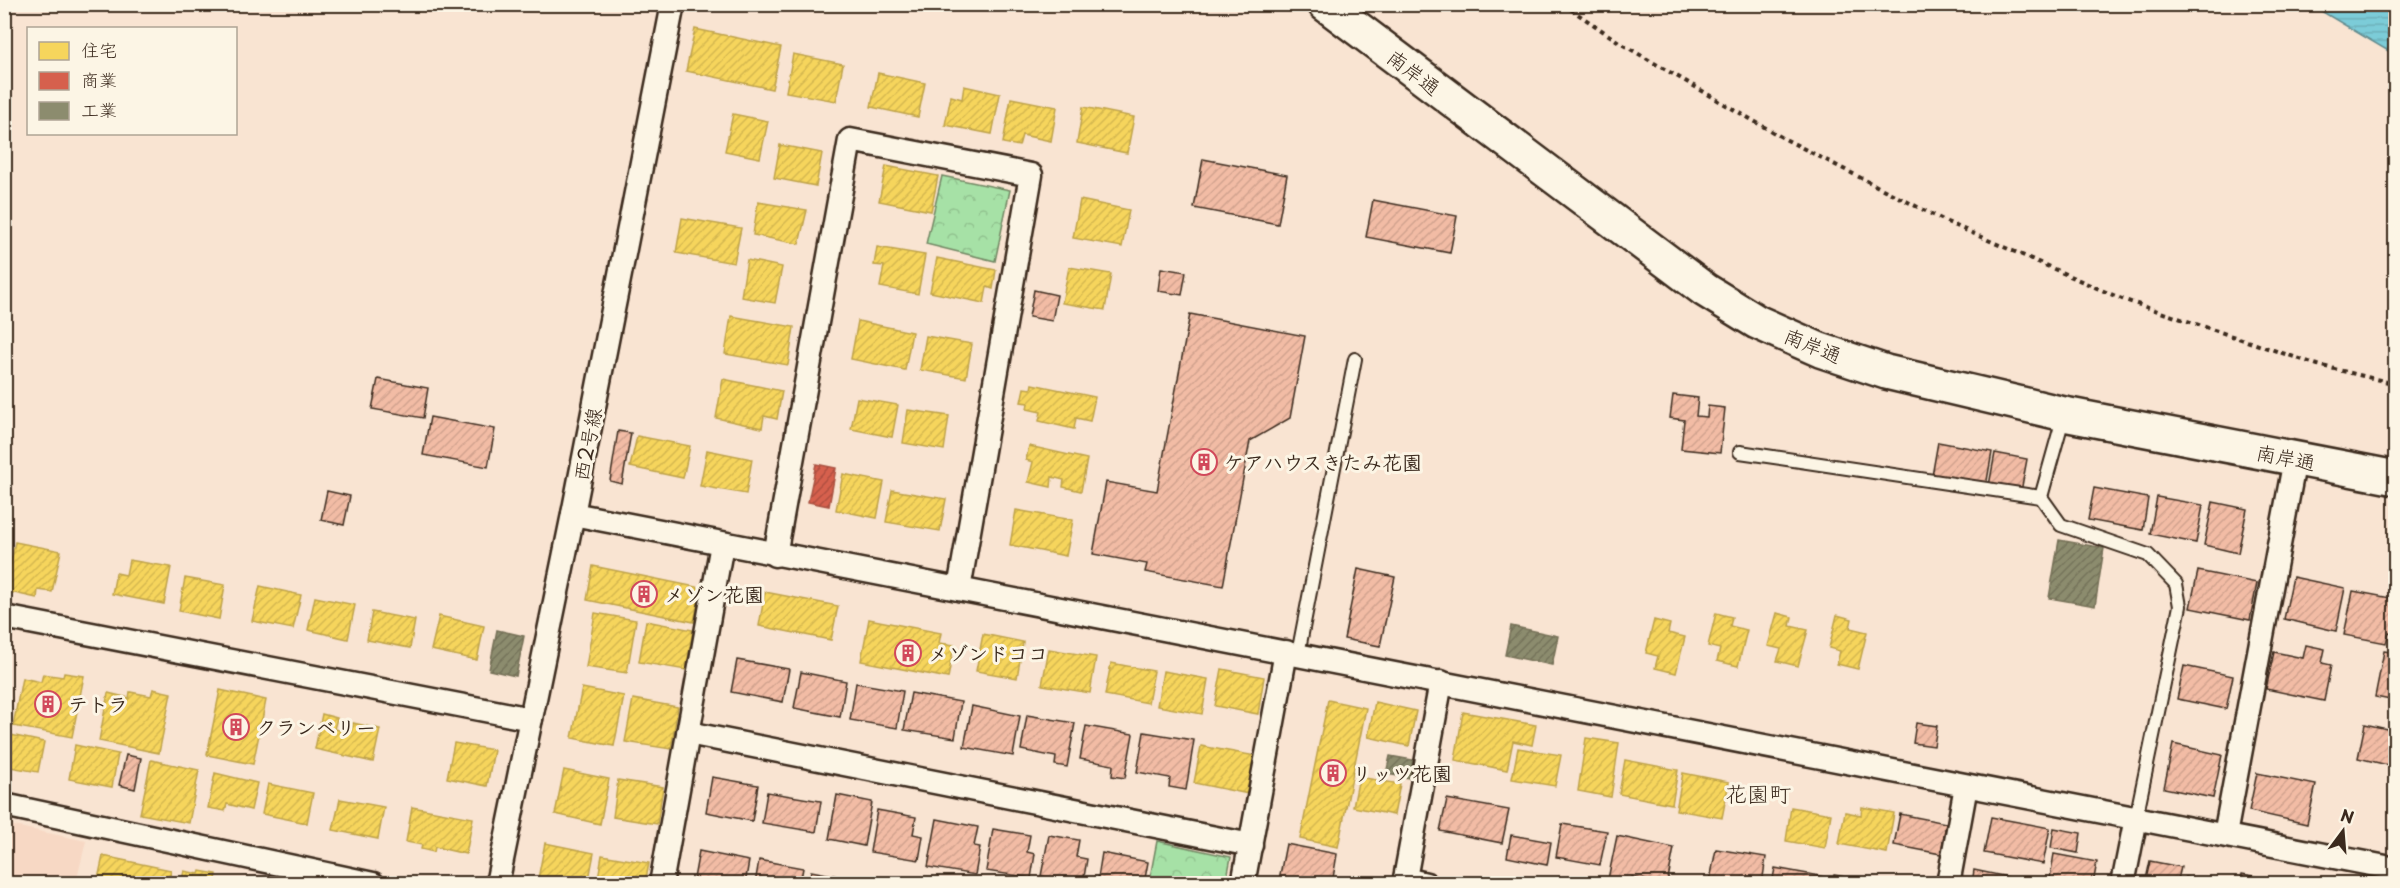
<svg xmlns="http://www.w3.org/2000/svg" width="2400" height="888" viewBox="0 0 2400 888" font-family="'Playpen Sans','Klee One',sans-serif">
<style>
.built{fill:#f7d8c4}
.park{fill:url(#park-crowns);stroke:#708662;stroke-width:1.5}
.water{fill:url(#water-rules);stroke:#628b8e;stroke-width:1.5}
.homes{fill:url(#homes-hatch);stroke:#bea249;stroke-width:1.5}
.shops{fill:url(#shops-hatch);stroke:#a8503f;stroke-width:1.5}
.industry{fill:url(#industry-hatch);stroke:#746f56;stroke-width:1.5}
.building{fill:url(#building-hatch);stroke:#3b2a1e;stroke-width:1.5}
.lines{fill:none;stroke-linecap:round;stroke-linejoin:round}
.service-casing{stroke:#3b2a1e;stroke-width:16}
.minor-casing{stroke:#3b2a1e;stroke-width:27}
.secondary-casing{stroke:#3b2a1e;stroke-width:38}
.path{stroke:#3b2a1e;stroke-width:4;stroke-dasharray:4.5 4.5;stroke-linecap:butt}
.service{stroke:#fcf5e5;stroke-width:12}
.minor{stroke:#fcf5e5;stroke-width:22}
.secondary{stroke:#fcf5e5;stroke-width:33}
.labels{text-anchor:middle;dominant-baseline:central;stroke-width:6;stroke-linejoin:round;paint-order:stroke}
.street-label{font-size:20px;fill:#3b2a1e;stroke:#fcf5e5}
.poi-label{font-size:20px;font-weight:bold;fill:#3b2a1e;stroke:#fcf5e5;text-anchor:start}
.quarter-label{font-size:22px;fill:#3b2a1e;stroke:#fcf5e5}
</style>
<defs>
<pattern id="park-crowns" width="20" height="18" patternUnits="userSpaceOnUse" patternTransform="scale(1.5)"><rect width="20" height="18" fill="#a6e1a6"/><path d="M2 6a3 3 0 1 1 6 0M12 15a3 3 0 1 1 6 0" fill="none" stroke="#90c18e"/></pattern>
<pattern id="water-rules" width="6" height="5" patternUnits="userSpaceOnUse" patternTransform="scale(1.5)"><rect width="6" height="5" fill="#7cccd8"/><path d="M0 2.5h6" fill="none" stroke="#6cafb9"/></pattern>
<pattern id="homes-hatch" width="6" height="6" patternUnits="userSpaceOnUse" patternTransform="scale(1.5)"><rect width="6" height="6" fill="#f6d55c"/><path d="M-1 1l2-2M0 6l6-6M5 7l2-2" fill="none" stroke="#d4b750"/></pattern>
<pattern id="shops-hatch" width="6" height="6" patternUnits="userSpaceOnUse" patternTransform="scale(1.5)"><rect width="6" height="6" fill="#d6604d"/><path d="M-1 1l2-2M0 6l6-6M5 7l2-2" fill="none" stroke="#af4f3f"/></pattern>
<pattern id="industry-hatch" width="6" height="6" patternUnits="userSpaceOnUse" patternTransform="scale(1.5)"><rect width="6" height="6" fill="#8c8c6e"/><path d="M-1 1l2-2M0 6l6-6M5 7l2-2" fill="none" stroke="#74735a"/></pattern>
<pattern id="building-hatch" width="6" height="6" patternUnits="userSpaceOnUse" patternTransform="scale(1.5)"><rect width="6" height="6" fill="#f2bca5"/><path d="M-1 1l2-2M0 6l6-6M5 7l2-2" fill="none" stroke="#d0a28e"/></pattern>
</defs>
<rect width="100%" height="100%" fill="#f9e4d2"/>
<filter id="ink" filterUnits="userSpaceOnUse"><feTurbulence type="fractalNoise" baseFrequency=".0167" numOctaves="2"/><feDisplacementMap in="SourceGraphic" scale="12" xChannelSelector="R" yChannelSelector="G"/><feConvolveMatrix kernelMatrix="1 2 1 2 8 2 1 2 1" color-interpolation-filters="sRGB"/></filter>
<g filter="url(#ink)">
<polygon class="built" points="5,824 86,841 76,883 5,883"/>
<g class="park">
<polygon points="942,176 1010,190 995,261 926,244"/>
<polygon points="1157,841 1231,857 1226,883 1149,883"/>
</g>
<polygon class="water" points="2311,5 2395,5 2395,55"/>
<g class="homes">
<polygon points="695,29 781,47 772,89 686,71"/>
<polygon points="793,54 843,64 836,101 786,92"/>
<polygon points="878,73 925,83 918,117 871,107"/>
<polygon points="964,86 1000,94 992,134 945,125 951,96 962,99"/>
<polygon points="1011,98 1057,107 1051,141 1022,135 1019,146 1003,143"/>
<polygon points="1083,107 1134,117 1127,153 1077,143"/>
<polygon points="733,114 768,121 760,158 725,151"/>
<polygon points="780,145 822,153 816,186 774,178"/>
<polygon points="886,166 938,176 931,211 879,201"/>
<polygon points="1080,200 1129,210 1122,247 1073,238"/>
<polygon points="758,202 807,210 799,244 753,235"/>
<polygon points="682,218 741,228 734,263 676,253"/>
<polygon points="877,247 925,255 918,294 880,287 884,266 874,265"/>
<polygon points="937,258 996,270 993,289 987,287 984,303 930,292"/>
<polygon points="747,260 782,267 775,303 741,297"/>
<polygon points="1069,267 1111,274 1105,310 1062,303"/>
<polygon points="731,316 794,327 788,365 725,354"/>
<polygon points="858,321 912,332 905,370 851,359"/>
<polygon points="926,336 972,344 966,378 920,370"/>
<polygon points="723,379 782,391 777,419 764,416 762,428 716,418"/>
<polygon points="1032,384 1095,397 1090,421 1076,418 1074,429 1039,421 1041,412 1027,409 1028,403 1021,402 1024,388 1031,389"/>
<polygon points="857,398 898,405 892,437 851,429"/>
<polygon points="908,410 949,416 944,450 903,443"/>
<polygon points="637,436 690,446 683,478 630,467"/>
<polygon points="1029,446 1087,459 1081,491 1063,487 1064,480 1052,477 1051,487 1028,482 1033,462 1026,460"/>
<polygon points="707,450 752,459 746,494 700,486"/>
<polygon points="843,474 884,482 877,518 836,510"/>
<polygon points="892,490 946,499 940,531 886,522"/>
<polygon points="1016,510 1073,520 1066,556 1010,545"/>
<polygon points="15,542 61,551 52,592 38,590 37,598 5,591"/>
<polygon points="129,560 171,567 164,604 112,594 116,573 126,575"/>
<polygon points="593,566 701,588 694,622 587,600"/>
<polygon points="185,578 225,585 219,619 179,611"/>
<polygon points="260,586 301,595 293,629 252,621"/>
<polygon points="765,592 838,606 831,640 759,626"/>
<polygon points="315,597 355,605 348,639 308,630"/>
<polygon points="372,612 415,620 410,648 367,640"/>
<polygon points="595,613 636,620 627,673 586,667"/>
<polygon points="1716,613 1732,617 1730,626 1747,630 1738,666 1717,661 1720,649 1708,646"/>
<polygon points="1777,613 1792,617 1790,626 1808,630 1798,666 1777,661 1781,649 1768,646"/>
<polygon points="1837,615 1852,619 1850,628 1867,632 1858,669 1837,664 1840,651 1829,648"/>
<polygon points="439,616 484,626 477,660 431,650"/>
<polygon points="869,619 941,633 939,643 954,645 948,678 861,661"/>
<polygon points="1654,620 1670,624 1668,633 1685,637 1676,673 1655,668 1658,656 1646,653"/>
<polygon points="646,621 693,630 686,670 639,662"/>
<polygon points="983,634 1023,642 1017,678 976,671"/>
<polygon points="1049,649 1096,657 1090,693 1042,685"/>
<polygon points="1111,663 1154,671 1148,703 1105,695"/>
<polygon points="1222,669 1264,677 1258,714 1215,706"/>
<polygon points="1163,671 1208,679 1202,714 1157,706"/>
<polygon points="64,673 84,676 72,737 13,726 22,678 41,682 43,674 63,677"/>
<polygon points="582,688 624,696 614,746 572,738"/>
<polygon points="153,689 171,693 159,753 99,741 108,693 129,698 130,692 151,696"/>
<polygon points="220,690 266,700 253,764 207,755"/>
<polygon points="633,699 678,707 671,749 625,742"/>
<polygon points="1328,700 1366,708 1338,847 1300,839"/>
<polygon points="1375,702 1416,711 1409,746 1368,737"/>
<polygon points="1463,712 1536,725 1532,745 1513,741 1507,770 1455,760"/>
<polygon points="322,714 337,718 334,729 351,732 353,723 380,729 373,762 315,749"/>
<polygon points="6,734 44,742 38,772 4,766"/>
<polygon points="1586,738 1619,743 1611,797 1578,791"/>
<polygon points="454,743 494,750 487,786 447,778"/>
<polygon points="75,745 118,754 112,787 69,779"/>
<polygon points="1201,746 1256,756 1249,794 1194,783"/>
<polygon points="1518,748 1561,755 1555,786 1512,779"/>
<polygon points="151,760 199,770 189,823 140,814"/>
<polygon points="1625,760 1678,770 1672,804 1619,794"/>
<polygon points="564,770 609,779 600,824 555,814"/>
<polygon points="215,773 257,783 251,810 227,804 225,811 208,808"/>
<polygon points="1683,773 1729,782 1722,818 1676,810"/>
<polygon points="1359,777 1400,784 1394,815 1353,807"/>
<polygon points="618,780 663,787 657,824 613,817"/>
<polygon points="268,784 313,793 307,823 262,814"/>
<polygon points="340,799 384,807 378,839 333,830"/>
<polygon points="412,807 473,818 466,854 435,847 434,852 421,849 422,845 406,842"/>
<polygon points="1791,807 1831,814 1825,848 1786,841"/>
<polygon points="1862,807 1894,813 1887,853 1839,844 1845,812 1861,815"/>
<polygon points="545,843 594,853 588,884 563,884 538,879"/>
<polygon points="602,855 649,863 645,884 597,884"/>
<polygon points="103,856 171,870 169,884 97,884"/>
<polygon points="184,871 199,874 200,871 217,874 215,884 181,884"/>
</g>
<polygon class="shops" points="816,464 836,468 829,506 808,502"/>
<g class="industry">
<polygon points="2059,540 2104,548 2095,606 2049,598"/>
<polygon points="1511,626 1558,636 1552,665 1505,655"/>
<polygon points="497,630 524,636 516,676 489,670"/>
<polygon points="1390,756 1413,760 1409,778 1386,774"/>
</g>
<g class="building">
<polygon points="1203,159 1287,175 1278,224 1194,208"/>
<polygon points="1373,200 1457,216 1450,253 1366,237"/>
<polygon points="1161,268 1186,272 1182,295 1158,291"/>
<polygon points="1034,290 1057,295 1052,321 1029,317"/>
<polygon points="1190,314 1305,336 1290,418 1250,441 1223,586 1145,572 1147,564 1093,554 1106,482 1157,491"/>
<polygon points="378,379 428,388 423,418 372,409"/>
<polygon points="1673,395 1698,398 1696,416 1707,417 1708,406 1725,408 1720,453 1681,449 1684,420 1670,418"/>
<polygon points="430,417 495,429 488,467 423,455"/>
<polygon points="618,431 631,433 622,484 610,481"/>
<polygon points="1938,442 1992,452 1985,492 1931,482"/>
<polygon points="1995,453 2027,459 2020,497 1988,491"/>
<polygon points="2094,488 2148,498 2143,530 2088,520"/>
<polygon points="327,491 350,496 344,525 321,520"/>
<polygon points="2157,497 2203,505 2196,543 2150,534"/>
<polygon points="2213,502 2247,509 2238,553 2204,545"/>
<polygon points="1358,569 1395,577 1380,646 1344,639"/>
<polygon points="2198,571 2257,583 2250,620 2190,608"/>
<polygon points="2293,577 2345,588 2336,631 2284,619"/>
<polygon points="2353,591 2396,599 2396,634 2389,633 2386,643 2344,635"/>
<polygon points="2306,645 2325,649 2322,663 2331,665 2324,701 2266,689 2274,652 2303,658"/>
<polygon points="2384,651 2396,653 2396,701 2375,697"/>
<polygon points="737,660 789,669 783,702 731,692"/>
<polygon points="2184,666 2233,676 2226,709 2177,699"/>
<polygon points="801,672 846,681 840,717 794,708"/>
<polygon points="856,683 903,691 897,728 850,720"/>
<polygon points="911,693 961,702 955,738 904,730"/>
<polygon points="972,706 1020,716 1013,756 964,747"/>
<polygon points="1027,715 1075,723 1067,767 1055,765 1056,757 1021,750"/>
<polygon points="1916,723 1937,726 1934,746 1913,743"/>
<polygon points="2365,724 2396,731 2396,767 2358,758"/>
<polygon points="1086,726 1133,734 1125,778 1112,776 1113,765 1080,759"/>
<polygon points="1144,732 1194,740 1186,790 1169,787 1170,778 1137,772"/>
<polygon points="2173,744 2222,755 2213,798 2164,788"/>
<polygon points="126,755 141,758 135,789 119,785"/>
<polygon points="2257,773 2316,785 2307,824 2249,811"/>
<polygon points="712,777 758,785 752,821 706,812"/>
<polygon points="767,792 821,801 816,832 762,823"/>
<polygon points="837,795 872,802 864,846 829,839"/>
<polygon points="1447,799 1509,810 1502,843 1440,831"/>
<polygon points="877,810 916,817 913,834 923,836 919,860 870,852"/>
<polygon points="1900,814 1946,823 1941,854 1894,845"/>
<polygon points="1991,817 2050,828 2043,864 1984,853"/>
<polygon points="937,819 978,827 974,846 980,847 975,875 928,867"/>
<polygon points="1562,824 1607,831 1600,865 1556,857"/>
<polygon points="2054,828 2081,833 2078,853 2051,848"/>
<polygon points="993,829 1030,835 1027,852 1035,854 1031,878 986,871"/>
<polygon points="1049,835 1079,840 1076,857 1087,859 1083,883 1041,876"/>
<polygon points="1511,835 1551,842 1547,865 1507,857"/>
<polygon points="1617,836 1674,848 1667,884 1632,877 1630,884 1607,884"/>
<polygon points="1286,844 1337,854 1332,884 1298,884 1279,880"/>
<polygon points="1716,849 1766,857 1762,884 1733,884 1710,880"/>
<polygon points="699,851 749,861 745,884 693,884"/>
<polygon points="1102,853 1148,862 1144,884 1097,884"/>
<polygon points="2054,854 2097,862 2093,884 2049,884"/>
<polygon points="759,860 803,868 800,884 755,884"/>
<polygon points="2150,861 2181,867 2177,884 2145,884"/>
<polygon points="1775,868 1825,877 1823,884 1772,884"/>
<polygon points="1974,870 2008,877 2007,884 1972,884"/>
<polygon points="811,871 859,880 858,884 808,884"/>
<polygon points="2242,874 2270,879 2270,884 2240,884"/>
<polygon points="1834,875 1879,883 1879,884 1832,884"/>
<polygon points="867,877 899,884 866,884"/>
<polygon points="2185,877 2218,884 2184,884"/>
</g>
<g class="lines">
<defs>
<g id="service">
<polyline points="2064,415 2041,497 2061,525 2148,555 2176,584 2180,606 2136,818"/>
<polyline points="1740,452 2041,497"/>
<polyline points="1298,654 1355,359"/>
</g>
<g id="minor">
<polyline points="573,514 2396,869"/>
<polyline points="775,555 850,140 1031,175 959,589"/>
<polyline points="4,617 531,719"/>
<polyline points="688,733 1251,845"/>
<polyline points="4,805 373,884"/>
<polyline points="2225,835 2295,459"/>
<polyline points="1405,879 1426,884"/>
<polyline points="497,884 573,514 673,4"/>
<polyline points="661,884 722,544"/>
<polyline points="1243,884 1286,652"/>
<polyline points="1404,884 1441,682"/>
<polyline points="1948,884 1966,786"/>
<polyline points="2123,884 2136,818"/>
</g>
<polyline id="secondary" points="1325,4 1705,290 1757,322 1820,350 1886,372 2064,414 2396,478"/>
</defs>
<use href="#service" class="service-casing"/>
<use href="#minor" class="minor-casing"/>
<use href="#secondary" class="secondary-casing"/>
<polyline class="path" points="1563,4 1625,46 1783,138 1947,222 2122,299 2318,365 2396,384"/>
<use href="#service" class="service"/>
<use href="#minor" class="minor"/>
<use href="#secondary" class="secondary"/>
</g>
</g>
<defs>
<symbol id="building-ring" viewBox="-11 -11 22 22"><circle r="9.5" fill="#fcf5e5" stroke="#d1495b" stroke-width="1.5"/><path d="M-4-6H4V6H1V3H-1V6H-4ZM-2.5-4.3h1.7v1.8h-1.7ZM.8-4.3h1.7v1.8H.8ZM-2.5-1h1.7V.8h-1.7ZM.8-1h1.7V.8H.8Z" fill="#d1495b"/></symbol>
</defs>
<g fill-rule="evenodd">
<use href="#building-ring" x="1189" y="447" width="30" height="30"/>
<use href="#building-ring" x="629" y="579" width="30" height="30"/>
<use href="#building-ring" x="893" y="638" width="30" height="30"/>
<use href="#building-ring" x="33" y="689" width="30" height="30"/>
<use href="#building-ring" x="221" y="712" width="30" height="30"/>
<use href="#building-ring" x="1318" y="758" width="30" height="30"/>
</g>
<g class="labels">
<g class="street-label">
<text transform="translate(1414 72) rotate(37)">南岸通</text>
<text transform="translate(1813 345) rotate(22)">南岸通</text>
<text transform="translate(587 444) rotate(-79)">西2号線</text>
<text transform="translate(2286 457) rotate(11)">南岸通</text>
</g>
<g class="poi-label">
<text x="1224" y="462">ケアハウスきたみ花園</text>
<text x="664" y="594">メゾン花園</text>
<text x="928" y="653">メゾンドココ</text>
<text x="68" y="704">テトラ</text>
<text x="256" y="727">クランベリー</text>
<text x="1352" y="773">リッツ花園</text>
</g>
<g class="quarter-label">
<text x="1758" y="792">花園町</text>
</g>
</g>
<rect width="2400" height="888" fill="none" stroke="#fcf5e5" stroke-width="24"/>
<rect x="12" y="12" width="2376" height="864" fill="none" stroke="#3b2a1e" stroke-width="2" filter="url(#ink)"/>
<rect x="27" y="27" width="210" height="108" fill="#fcf5e5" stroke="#afa495" stroke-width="1.5"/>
<rect x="39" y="42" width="30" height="18" fill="#f6d55c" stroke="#afa495" stroke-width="1.5"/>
<text x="81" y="57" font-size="18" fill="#3b2a1e">住宅</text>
<rect x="39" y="72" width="30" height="18" fill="#d6604d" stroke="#afa495" stroke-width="1.5"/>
<text x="81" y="87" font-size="18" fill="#3b2a1e">商業</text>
<rect x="39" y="102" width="30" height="18" fill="#8c8c6e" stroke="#afa495" stroke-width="1.5"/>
<text x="81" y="117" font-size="18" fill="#3b2a1e">工業</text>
<g transform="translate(2343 831) rotate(16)" stroke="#fcf5e5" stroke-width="4.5" paint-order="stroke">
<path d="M0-4.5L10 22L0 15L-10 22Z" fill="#3b2a1e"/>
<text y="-9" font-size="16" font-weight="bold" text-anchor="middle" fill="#3b2a1e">N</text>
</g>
</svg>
